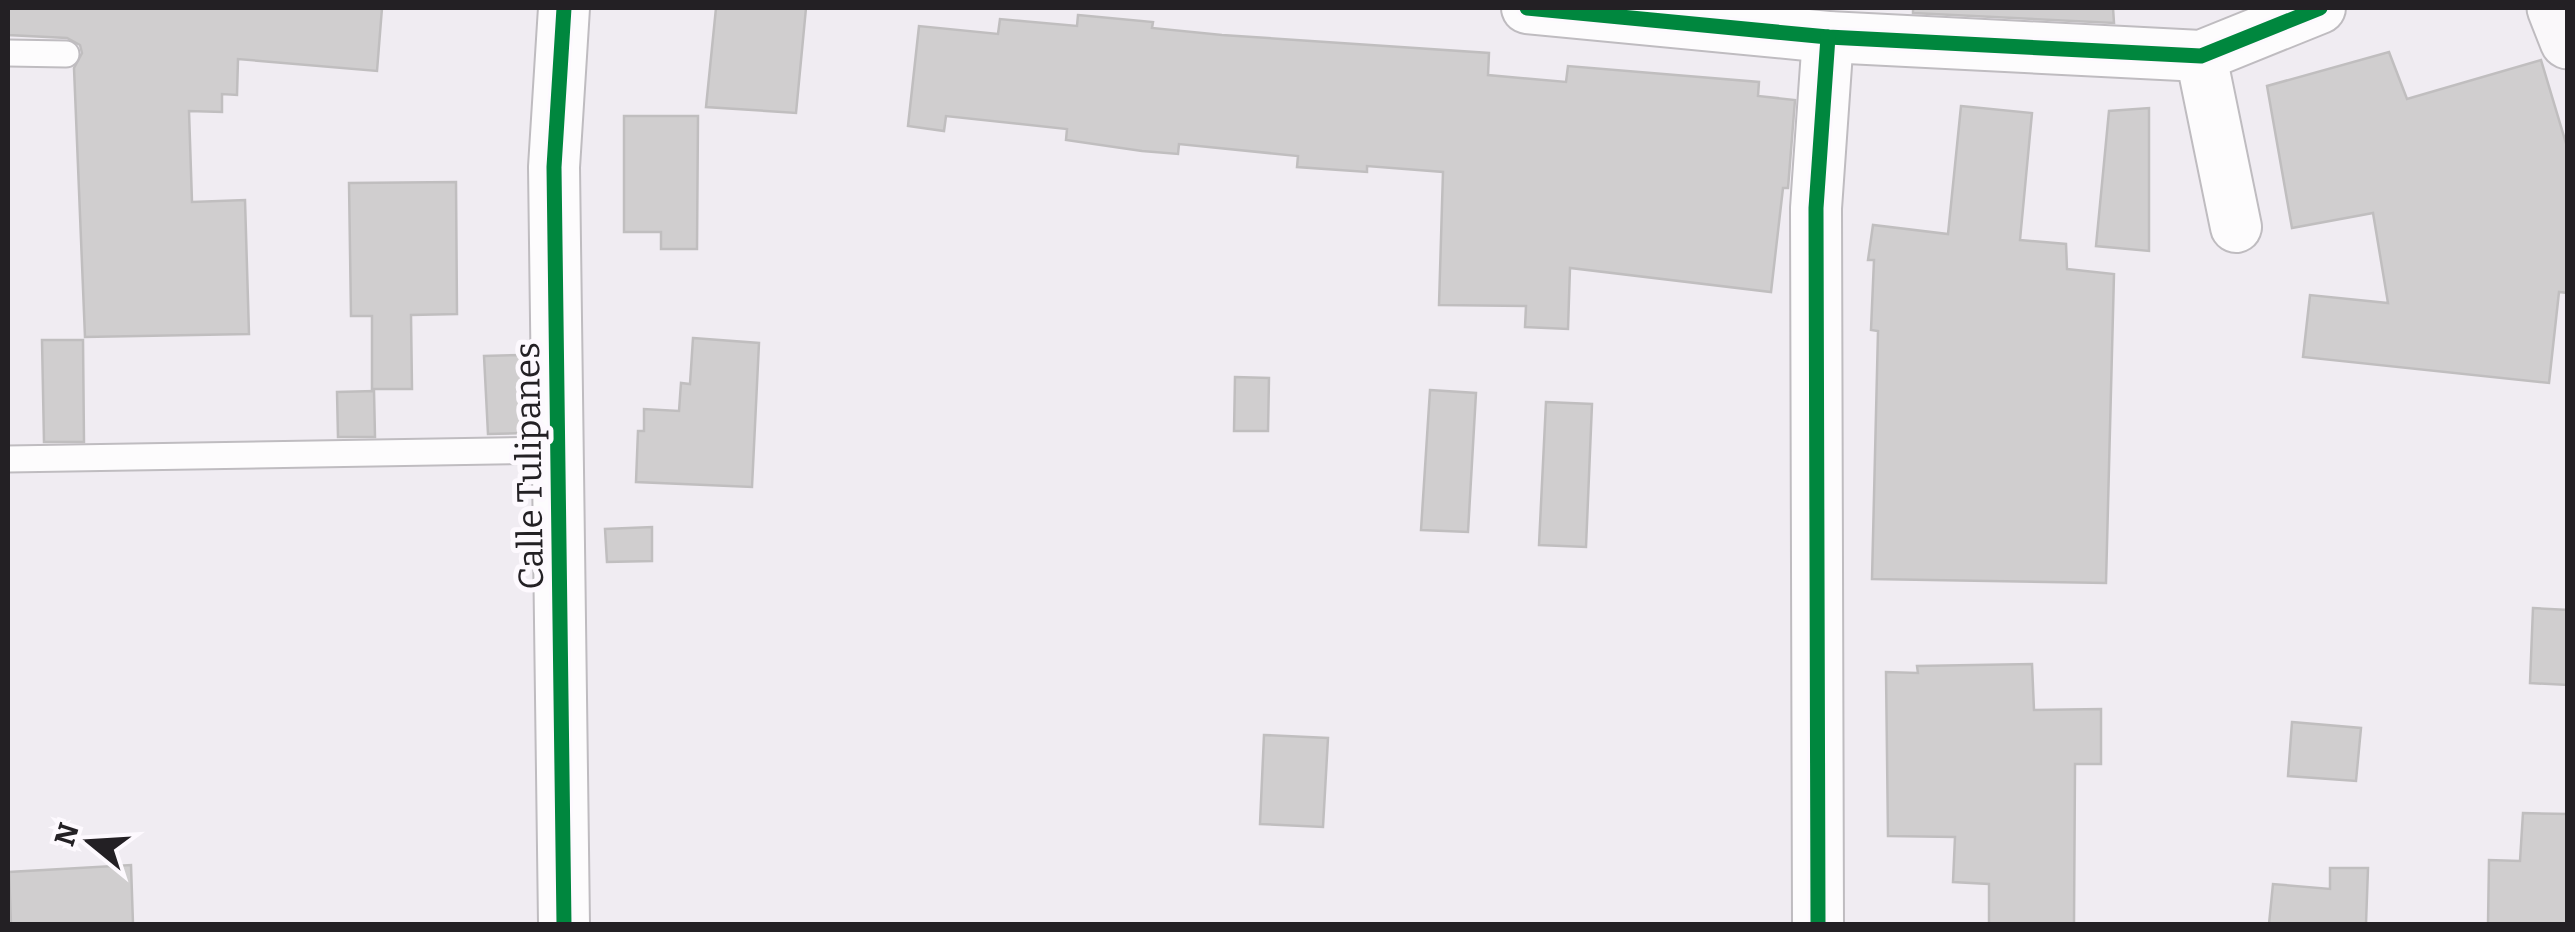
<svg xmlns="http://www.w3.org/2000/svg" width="2575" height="932" viewBox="0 0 2575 932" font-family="Bitter,serif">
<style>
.building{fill:#d0cecf;stroke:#c0bebf;stroke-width:2.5}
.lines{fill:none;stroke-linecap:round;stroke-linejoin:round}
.lane-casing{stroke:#bfbcc0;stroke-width:29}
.street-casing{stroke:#bfbcc0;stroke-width:54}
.secondary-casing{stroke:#bfbcc0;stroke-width:59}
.lane{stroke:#fdfcfd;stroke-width:25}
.street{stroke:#fdfcfd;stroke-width:50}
.secondary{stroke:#faf8fa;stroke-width:55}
.cycleway-casing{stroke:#fdf9fe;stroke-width:21}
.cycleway{stroke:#00873e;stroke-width:15}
.labels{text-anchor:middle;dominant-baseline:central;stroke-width:10;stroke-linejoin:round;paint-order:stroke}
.street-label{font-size:35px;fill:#232024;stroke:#fdf9fe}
</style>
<rect width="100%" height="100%" fill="#f0ecf2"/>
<g class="building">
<polygon points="8,8 382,8 377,71 238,59 237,95 222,94 222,112 189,111 192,202 245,200 249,334 85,337 74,68 82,53 80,45 67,38 8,35"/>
<polygon points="716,8 806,8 796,113 706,107"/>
<polygon points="1913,8 2113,8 2114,23 1913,13"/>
<polygon points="1078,15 1153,22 1152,28 1222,35 1489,53 1488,75 1566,82 1568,66 1759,82 1758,96 1795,100 1788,188 1783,188 1771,292 1570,268 1568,329 1525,327 1526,306 1439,305 1443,172 1367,166 1367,172 1297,167 1298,156 1179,144 1178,154 1142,151 1066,140 1067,129 946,116 944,131 908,126 919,26 998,34 1000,19 1077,26"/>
<polygon points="2389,52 2407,99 2541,60 2568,150 2568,293 2559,292 2549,383 2303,357 2310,295 2388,303 2373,213 2292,228 2267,86"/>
<polygon points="1961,106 2032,113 2020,240 2066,244 2067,269 2114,274 2106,583 1872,579 1878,331 1871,330 1874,260 1868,260 1873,225 1948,234"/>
<polygon points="2149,108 2149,251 2096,246 2109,111"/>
<polygon points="624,116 698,116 697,249 661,249 661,232 624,232"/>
<polygon points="456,182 457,314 411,315 412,389 372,389 372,316 351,316 349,183"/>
<polygon points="693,338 759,343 752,487 636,482 638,431 644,431 644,409 679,411 681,383 690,384"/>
<polygon points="42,340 83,340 84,442 44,442"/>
<polygon points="522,355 525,433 488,434 484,356"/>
<polygon points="1235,377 1269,378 1268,431 1234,431"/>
<polygon points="1430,390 1476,393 1468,532 1421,530"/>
<polygon points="374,391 375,437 338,437 337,392"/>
<polygon points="1546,402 1592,404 1586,547 1539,545"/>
<polygon points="652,527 652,561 607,562 605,529"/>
<polygon points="2533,608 2568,610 2568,685 2530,683"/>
<polygon points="2032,664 2034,710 2101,709 2101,764 2075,764 2074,924 1989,924 1989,884 1953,882 1955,837 1888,836 1886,672 1918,673 1917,666"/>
<polygon points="2292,722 2361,728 2356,781 2288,776"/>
<polygon points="1264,735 1328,738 1323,827 1260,824"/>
<polygon points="2523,813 2568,814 2568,924 2488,924 2489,860 2520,861"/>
<polygon points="131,865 133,924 11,924 9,872"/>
<polygon points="2330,868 2368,868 2366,924 2269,924 2273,884 2330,889"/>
</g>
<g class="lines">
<defs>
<g id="lane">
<polyline points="8,53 66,54"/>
<polyline points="8,459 558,450"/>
</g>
<g id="street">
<polyline points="1527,8 1828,37 2201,56 2320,8"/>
<polyline points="2201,56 2236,227"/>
<polyline points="564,924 554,167 564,8"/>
<polyline points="1818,924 1816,208 1828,37"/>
</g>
<polyline id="secondary" points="2555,8 2568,41"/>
</defs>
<use href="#lane" class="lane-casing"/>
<use href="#street" class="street-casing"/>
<use href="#secondary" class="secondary-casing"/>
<use href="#lane" class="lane"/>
<use href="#street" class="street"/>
<use href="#secondary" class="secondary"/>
<defs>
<g id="cycleway">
<polyline points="1527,8 1828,37 2201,56 2320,8"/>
<polyline points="564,924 554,167 564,8"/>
<polyline points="1818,924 1816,208 1828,37"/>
</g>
</defs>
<use href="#cycleway" class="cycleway-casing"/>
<use href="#cycleway" class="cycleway"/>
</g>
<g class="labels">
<g class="street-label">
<text transform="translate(529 466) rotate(-91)">Calle Tulipanes</text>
</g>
</g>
<rect width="2575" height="932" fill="none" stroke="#232024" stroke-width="20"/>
<g transform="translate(90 842) rotate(288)" stroke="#fdf9fe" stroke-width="8" paint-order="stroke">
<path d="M0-8L18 38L0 25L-18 38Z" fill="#232024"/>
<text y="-15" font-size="28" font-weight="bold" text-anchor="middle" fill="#232024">N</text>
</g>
</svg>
